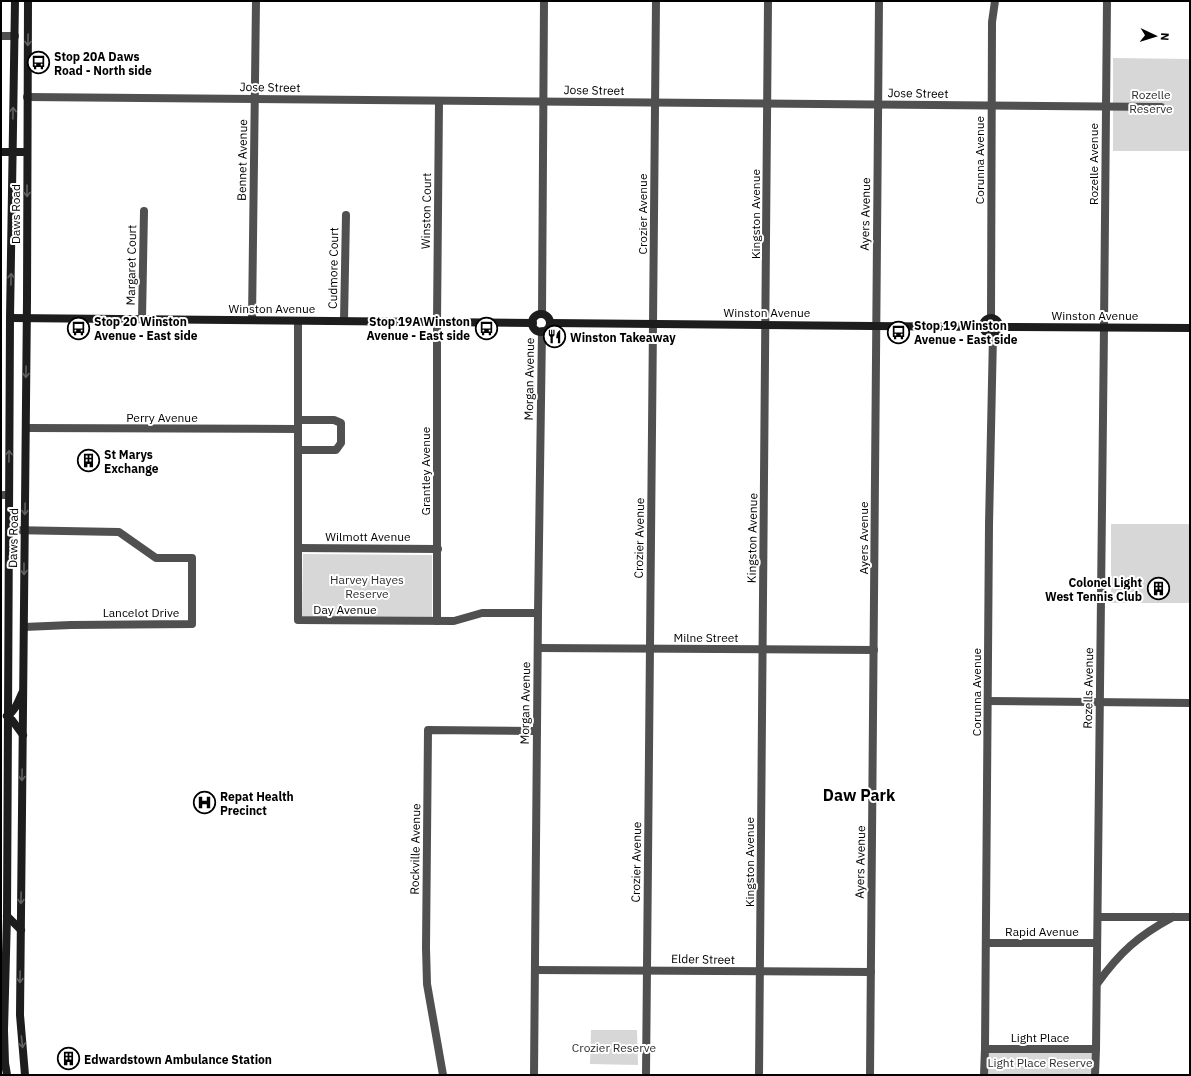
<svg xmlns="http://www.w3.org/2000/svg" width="1191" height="1076" viewBox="0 0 1191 1076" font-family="'IBM Plex Sans',sans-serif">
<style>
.park{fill:#d7d7d7}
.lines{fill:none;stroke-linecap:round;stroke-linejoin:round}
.street{stroke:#505050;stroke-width:8}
.secondary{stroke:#1d1d1d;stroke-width:8}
.oneway{stroke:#616161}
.labels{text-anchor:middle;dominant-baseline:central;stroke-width:4;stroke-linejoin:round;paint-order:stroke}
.poi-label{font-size:12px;font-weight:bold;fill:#000;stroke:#fff;text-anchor:start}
.street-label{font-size:12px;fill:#000;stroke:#fff}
.park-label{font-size:12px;fill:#2e2e2e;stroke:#fff}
.district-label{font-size:16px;font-weight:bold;fill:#000;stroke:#fff}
</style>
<rect width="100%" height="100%" fill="#fff"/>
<g class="park">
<polygon points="1113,58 1190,59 1190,151 1113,151"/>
<rect x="1111" y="524" width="79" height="79"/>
<polygon points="303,554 432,555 432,617 302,616"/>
<polygon points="591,1030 637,1030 638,1065 590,1064"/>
<polygon points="985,1049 1096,1049 1095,1075 984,1075"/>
</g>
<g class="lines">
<g class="street">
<polyline points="1,36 15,36"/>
<polyline points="27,97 1161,107"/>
<polyline points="542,314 544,1"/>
<polyline points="991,318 992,22 995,1"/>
<polyline points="142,319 144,211"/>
<polyline points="252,320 256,1"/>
<polyline points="298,321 298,620 454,621 482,613 538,613"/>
<polyline points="344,321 346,215"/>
<polyline points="26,428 298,429"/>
<polyline points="298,450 336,450 341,443 341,423 334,420 298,420"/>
<polyline points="1,495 9,495"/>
<polyline points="9,530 119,532 156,558 192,558 192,624 71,625 24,627"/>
<polyline points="298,548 438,549"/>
<polyline points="437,621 437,322 439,101"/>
<polyline points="538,648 874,650"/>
<polyline points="988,701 1190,703"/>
<polyline points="1098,917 1190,917"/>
<polyline points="986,943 1097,943"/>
<polyline points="535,970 871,972"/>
<path d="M1097 984C1120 952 1138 936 1173 917"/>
<polyline points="985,1049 989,525 993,335"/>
<polyline points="1096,1049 1104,327 1107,1"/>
<polyline points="443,1075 427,984 426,948 428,730 537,731"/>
<polyline points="534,1075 538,613 542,331"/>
<polyline points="646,1075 656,1"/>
<polyline points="759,1075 768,1"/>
<polyline points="870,1075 879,1"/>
<polyline points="984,1075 985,1049 1096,1049 1095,1075"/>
</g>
<g class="secondary">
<polyline points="1,152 27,152"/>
<circle cx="541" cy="323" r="9"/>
<circle cx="991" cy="326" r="8"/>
<polyline points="10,318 533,323"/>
<polyline points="550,323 983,327"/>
<polyline points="999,327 1190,328"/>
<path d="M7 716C15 711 18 702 22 693"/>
<polyline points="7,716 12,720 23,735"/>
<polyline points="7,916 21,930"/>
<polyline points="7,1075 5,1063 4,1030 7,916 10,318 15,1"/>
<polyline points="25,1075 20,1015 27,300 28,1"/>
</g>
</g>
<defs><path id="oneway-shaft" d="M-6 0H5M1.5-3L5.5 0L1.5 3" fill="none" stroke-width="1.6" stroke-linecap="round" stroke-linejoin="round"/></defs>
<g class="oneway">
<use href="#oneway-shaft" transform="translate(28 40) rotate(91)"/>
<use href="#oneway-shaft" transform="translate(13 113) rotate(-89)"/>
<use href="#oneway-shaft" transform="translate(27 191) rotate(90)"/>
<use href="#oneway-shaft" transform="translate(11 279) rotate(-89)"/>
<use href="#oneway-shaft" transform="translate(26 372) rotate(91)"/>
<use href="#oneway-shaft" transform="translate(9 456) rotate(-89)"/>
<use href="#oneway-shaft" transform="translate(25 509) rotate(91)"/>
<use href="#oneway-shaft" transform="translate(24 569) rotate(90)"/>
<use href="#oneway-shaft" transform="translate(22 775) rotate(91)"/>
<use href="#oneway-shaft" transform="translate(21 898) rotate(91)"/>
<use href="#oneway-shaft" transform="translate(20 977) rotate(91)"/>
<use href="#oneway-shaft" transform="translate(22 1042) rotate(84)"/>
</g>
<defs>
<symbol id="bus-ring" viewBox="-11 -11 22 22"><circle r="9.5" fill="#fff" stroke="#000" stroke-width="1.5"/><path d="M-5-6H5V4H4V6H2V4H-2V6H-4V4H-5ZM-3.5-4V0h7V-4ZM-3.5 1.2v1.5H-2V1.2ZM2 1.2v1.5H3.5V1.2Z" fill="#000"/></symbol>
<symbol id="restaurant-ring" viewBox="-11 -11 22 22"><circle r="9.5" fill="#fff" stroke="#000" stroke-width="1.5"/><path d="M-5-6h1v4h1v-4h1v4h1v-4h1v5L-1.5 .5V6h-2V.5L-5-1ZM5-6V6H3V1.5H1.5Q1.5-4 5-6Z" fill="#000"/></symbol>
<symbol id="building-ring" viewBox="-11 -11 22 22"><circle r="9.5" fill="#fff" stroke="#000" stroke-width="1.5"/><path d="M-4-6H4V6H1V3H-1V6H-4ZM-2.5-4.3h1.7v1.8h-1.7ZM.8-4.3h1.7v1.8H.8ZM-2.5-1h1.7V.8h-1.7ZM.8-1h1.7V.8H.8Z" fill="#000"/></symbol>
<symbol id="hospital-ring" viewBox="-11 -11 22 22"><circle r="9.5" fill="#fff" stroke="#000" stroke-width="1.5"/><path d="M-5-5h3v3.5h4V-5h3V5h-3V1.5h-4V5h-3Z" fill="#000"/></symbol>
</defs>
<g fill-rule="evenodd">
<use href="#bus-ring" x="26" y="50" width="25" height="25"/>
<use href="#bus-ring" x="66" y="316" width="25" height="25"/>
<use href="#bus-ring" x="474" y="316" width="25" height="25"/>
<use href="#bus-ring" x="886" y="320" width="25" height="25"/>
<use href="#restaurant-ring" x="542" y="324" width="25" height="25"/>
<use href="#building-ring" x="76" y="448" width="25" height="25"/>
<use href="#building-ring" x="1146" y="576" width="25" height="25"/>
<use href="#hospital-ring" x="192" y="790" width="25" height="25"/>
<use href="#building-ring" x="56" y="1046" width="25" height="25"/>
</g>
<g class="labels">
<g class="poi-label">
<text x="54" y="56">Stop 20A Daws<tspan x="54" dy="14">Road - North side</tspan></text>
<text x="94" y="321">Stop 20 Winston<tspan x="94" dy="14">Avenue - East side</tspan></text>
<text x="470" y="321" text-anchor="end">Stop 19A Winston<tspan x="470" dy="14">Avenue - East side</tspan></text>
<text x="914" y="325">Stop 19 Winston<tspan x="914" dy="14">Avenue - East side</tspan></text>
<text x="570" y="337">Winston Takeaway</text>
<text x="104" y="454">St Marys<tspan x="104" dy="14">Exchange</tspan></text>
<text x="1142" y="582" text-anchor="end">Colonel Light<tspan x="1142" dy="14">West Tennis Club</tspan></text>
<text x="220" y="796">Repat Health<tspan x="220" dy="14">Precinct</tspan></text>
<text x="84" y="1059">Edwardstown Ambulance Station</text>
</g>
<g class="street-label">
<text transform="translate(270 87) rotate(1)">Jose Street</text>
<text transform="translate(594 90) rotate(1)">Jose Street</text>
<text transform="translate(918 93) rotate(1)">Jose Street</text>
<text transform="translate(242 160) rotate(-89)">Bennet Avenue</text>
<text transform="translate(979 160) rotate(-90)">Corunna Avenue</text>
<text transform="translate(1093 164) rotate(-90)">Rozelle Avenue</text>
<text transform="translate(426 211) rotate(-89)">Winston Court</text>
<text transform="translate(15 214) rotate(-90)">Daws Road</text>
<text transform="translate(642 214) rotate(-90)">Crozier Avenue</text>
<text transform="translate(755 214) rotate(-90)">Kingston Avenue</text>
<text transform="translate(865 214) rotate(-89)">Ayers Avenue</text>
<text transform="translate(131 265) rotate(-89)">Margaret Court</text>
<text transform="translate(333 268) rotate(-89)">Cudmore Court</text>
<text x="272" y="308">Winston Avenue</text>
<text x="767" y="312">Winston Avenue</text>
<text x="1095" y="315">Winston Avenue</text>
<text transform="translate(529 379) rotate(-89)">Morgan Avenue</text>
<text x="162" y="417">Perry Avenue</text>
<text transform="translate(425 471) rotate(-90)">Grantley Avenue</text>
<text x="368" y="536">Wilmott Avenue</text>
<text transform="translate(13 538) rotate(-89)">Daws Road</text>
<text transform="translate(639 538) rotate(-89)">Crozier Avenue</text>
<text transform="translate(752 538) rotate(-89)">Kingston Avenue</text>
<text transform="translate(863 538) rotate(-90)">Ayers Avenue</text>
<text x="345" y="609">Day Avenue</text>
<text x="141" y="612">Lancelot Drive</text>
<text x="706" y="637">Milne Street</text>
<text transform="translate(1088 688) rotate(-89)">Rozells Avenue</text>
<text transform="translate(976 692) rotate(-90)">Corunna Avenue</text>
<text transform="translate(525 703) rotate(-89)">Morgan Avenue</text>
<text transform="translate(415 849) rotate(-89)">Rockville Avenue</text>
<text transform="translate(636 862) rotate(-89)">Crozier Avenue</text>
<text transform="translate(749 862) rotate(-90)">Kingston Avenue</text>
<text transform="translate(860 862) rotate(-89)">Ayers Avenue</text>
<text x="1042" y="931">Rapid Avenue</text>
<text transform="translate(703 959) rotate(1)">Elder Street</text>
<text x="1040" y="1037">Light Place</text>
</g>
<g class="park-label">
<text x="1151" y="94">Rozelle<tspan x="1151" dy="14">Reserve</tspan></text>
<text x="367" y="579">Harvey Hayes<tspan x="367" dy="14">Reserve</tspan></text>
<text x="614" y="1047">Crozier Reserve</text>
<text x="1040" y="1062">Light Place Reserve</text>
</g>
<g class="district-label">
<text x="859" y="795">Daw Park</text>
</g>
</g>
<rect width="1191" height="1076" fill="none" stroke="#000000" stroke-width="4"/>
<g transform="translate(1155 36) rotate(94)" stroke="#ffffff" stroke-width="3" paint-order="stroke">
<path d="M0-3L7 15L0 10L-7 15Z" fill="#000000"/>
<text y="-6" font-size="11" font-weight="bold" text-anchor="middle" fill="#000000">N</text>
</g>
</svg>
